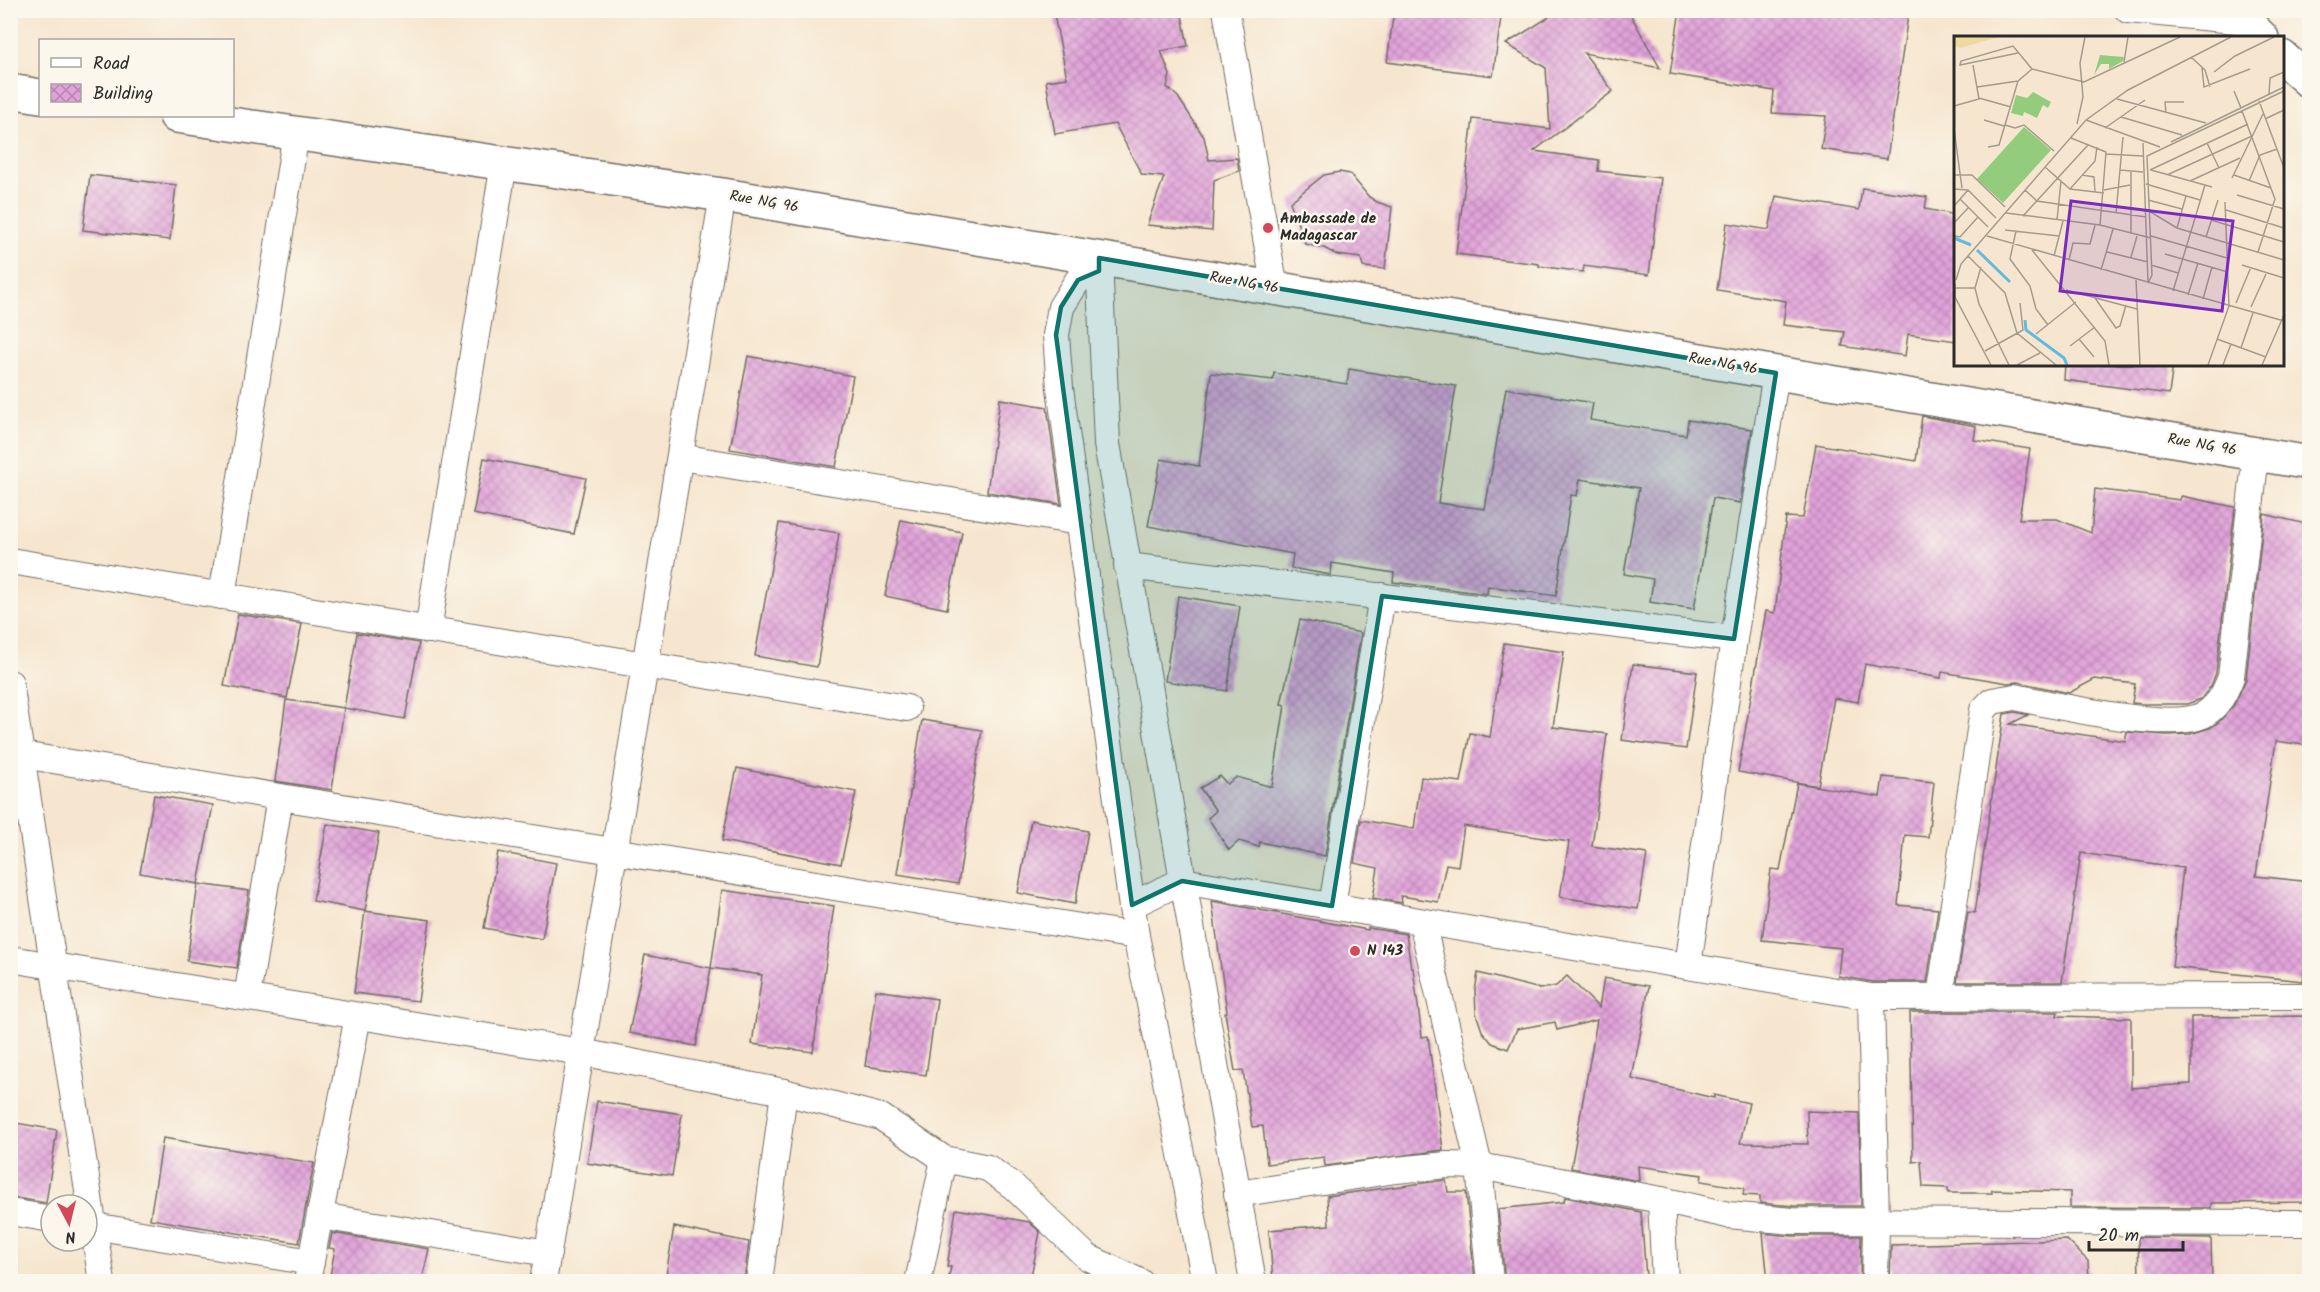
<svg xmlns="http://www.w3.org/2000/svg" width="2320" height="1292" viewBox="0 0 2320 1292" font-family="Kalam,sans-serif">
<style>
.building{fill:url(#building-cross-hatch)}
.lines{fill:none;stroke-linecap:round;stroke-linejoin:round}
.minor-casing{stroke:#726c64;stroke-width:28}
.tertiary-casing{stroke:#726c64;stroke-width:36}
.minor{stroke:#fff;stroke-width:26}
.tertiary{stroke:#fff;stroke-width:33}
.marked{fill:#0f766e;fill-opacity:0.2;stroke:#0f766e;stroke-width:4.5;stroke-linejoin:round}
.poi-dot{fill:#d1495b;stroke:#fbf7ec;stroke-width:2}
.labels{text-anchor:middle;dominant-baseline:central;stroke-width:5;stroke-linejoin:round;paint-order:stroke}
.street-label{font-size:15px;fill:#2b2b2b;stroke:#fbf7ec}
.poi-label{font-size:15px;font-weight:bold;fill:#2b2b2b;stroke:#fbf7ec;text-anchor:start}
.inset-river{fill:none;stroke:#62badf;stroke-width:3}
.inset-road{fill:none;stroke:#a59b8d;stroke-width:1.5}
.view{fill:#7b2cbf;fill-opacity:0.15;stroke:#7b2cbf;stroke-width:3}
.inset-edge{fill:none;stroke:#2b2b2b;stroke-width:3}
</style>
<defs>
<pattern id="building-cross-hatch" width="8" height="8" patternUnits="userSpaceOnUse" patternTransform="scale(1.5)"><rect width="8" height="8" fill="#e1a2da"/><path d="M0 0l8 8M0 8l8-8" fill="none" stroke="#b784b1"/></pattern>
</defs>
<rect width="100%" height="100%" fill="#fbf7ec"/>
<filter id="ink" filterUnits="userSpaceOnUse"><feTurbulence type="fractalNoise" baseFrequency=".0167" numOctaves="2"/><feDisplacementMap in="SourceGraphic" scale="12" xChannelSelector="R" yChannelSelector="G"/><feConvolveMatrix kernelMatrix="1 2 1 2 8 2 1 2 1" color-interpolation-filters="sRGB"/></filter>
<filter id="wash" filterUnits="userSpaceOnUse"><feTurbulence type="fractalNoise" baseFrequency=".008" numOctaves="4" result="noise"/><feDisplacementMap in="SourceGraphic" scale="24" xChannelSelector="R" yChannelSelector="G"/><feGaussianBlur stdDeviation="1.35" result="paint"/><feColorMatrix in="noise" values="0 0 0 0 0 0 0 0 0 0 0 0 0 0 0 0 0 1.4 0 .05"/><feComposite in="paint" operator="in"/></filter>
<g filter="url(#wash)">
<rect width="100%" height="100%" fill="#f6e6cf"/>
<g id="blocks">
<g class="building">
<polygon points="1053,10 1181,10 1188,46 1161,51 1170,75 1167,87 1178,97 1204,137 1209,160 1237,158 1239,171 1214,180 1212,231 1147,225 1164,177 1142,175 1115,124 1055,134 1046,81 1067,78"/>
<polygon points="1394,10 1502,10 1493,76 1387,62"/>
<polygon points="1560,10 1628,10 1660,68 1584,53 1613,91 1534,151 1599,160 1598,171 1661,178 1649,275 1584,266 1583,272 1539,266 1539,264 1456,254 1473,119 1550,129 1546,68 1506,44"/>
<polygon points="1680,10 1879,10 1908,15 1887,159 1821,149 1826,116 1772,113 1774,91 1670,74"/>
<polygon points="1339,172 1350,174 1369,197 1377,202 1392,207 1385,269 1363,267 1361,258 1337,255 1324,248 1305,244 1290,202 1324,175"/>
<polygon points="90,175 176,185 170,240 83,230"/>
<polygon points="1862,188 1927,197 1925,209 1956,215 1956,341 1908,334 1905,356 1842,346 1845,332 1783,325 1786,301 1717,290 1727,223 1769,230 1776,196 1859,210"/>
<polygon points="748,356 853,376 836,467 730,449"/>
<polygon points="2065,364 2173,364 2169,394 2064,380"/>
<polygon points="1349,369 1456,386 1438,503 1485,509 1506,388 1593,403 1590,420 1686,435 1688,420 1752,429 1740,503 1713,498 1694,609 1650,602 1653,579 1624,574 1639,488 1580,479 1577,496 1571,495 1556,596 1488,586 1487,594 1393,582 1394,573 1332,563 1331,575 1291,568 1293,554 1148,526 1161,459 1199,466 1211,373 1273,380 1274,373 1347,384"/>
<polygon points="1000,399 1047,407 1061,504 987,492"/>
<polygon points="1922,416 1976,426 1974,440 2030,449 2019,519 2057,519 2091,533 2095,489 2180,500 2181,496 2235,507 2216,673 2211,686 2201,699 2187,704 2143,704 2132,703 2135,684 2095,679 2069,693 2018,682 2008,683 1942,672 1941,678 1865,664 1858,702 1834,698 1818,786 1738,772 1766,611 1775,613 1786,517 1803,518 1816,444 1916,461"/>
<polygon points="484,458 586,478 574,534 473,514"/>
<polygon points="2264,514 2310,525 2310,746 2276,741 2256,876 2310,882 2310,926 2303,981 2172,967 2183,868 2081,853 2062,982 1957,982 1968,912 1975,913 2004,714 2015,712 2028,715 2010,724 2125,741 2127,732 2167,735 2190,734 2210,728 2219,722 2234,705 2246,679"/>
<polygon points="901,520 962,532 947,609 885,596"/>
<polygon points="779,523 839,533 817,667 755,656"/>
<polygon points="1178,596 1240,606 1227,691 1165,681"/>
<polygon points="238,614 302,624 287,698 224,686"/>
<polygon points="1300,620 1361,633 1325,856 1260,842 1259,847 1239,841 1229,850 1208,818 1216,811 1200,788 1220,776 1227,784 1237,777 1272,787 1285,705 1281,704"/>
<polygon points="357,633 419,643 405,719 344,708"/>
<polygon points="1504,643 1564,652 1553,727 1607,734 1592,846 1647,854 1638,909 1560,897 1569,842 1464,826 1458,866 1446,864 1438,902 1401,896 1402,903 1373,898 1378,868 1354,863 1361,820 1414,829 1421,777 1461,782 1470,733 1490,737"/>
<polygon points="1633,664 1697,672 1686,749 1622,740"/>
<polygon points="286,700 344,708 332,790 275,781"/>
<polygon points="922,720 982,730 958,884 897,874"/>
<polygon points="737,768 856,792 841,864 722,841"/>
<polygon points="1883,777 1934,782 1928,837 1905,835 1898,905 1938,909 1927,982 1872,982 1838,976 1841,948 1762,940 1771,869 1780,870 1797,783 1880,797"/>
<polygon points="154,795 213,805 198,884 140,873"/>
<polygon points="1031,820 1088,831 1075,904 1018,893"/>
<polygon points="327,824 379,833 365,911 313,901"/>
<polygon points="498,852 556,863 542,939 484,928"/>
<polygon points="198,884 249,891 237,968 187,961"/>
<polygon points="722,890 834,906 813,1052 752,1044 762,975 711,968"/>
<polygon points="1212,901 1368,930 1368,928 1406,934 1411,968 1413,968 1422,1037 1428,1036 1443,1150 1325,1166 1324,1157 1267,1164 1263,1126 1252,1127 1243,1070 1235,1071 1225,1013 1227,1012"/>
<polygon points="365,911 430,920 418,1001 354,993"/>
<polygon points="645,955 711,968 696,1046 629,1033"/>
<polygon points="1478,973 1540,989 1556,986 1567,976 1599,1008 1604,978 1649,986 1632,1079 1714,1098 1714,1095 1749,1103 1740,1143 1808,1144 1807,1111 1859,1113 1861,1206 1794,1206 1760,1203 1760,1196 1743,1195 1744,1188 1701,1181 1702,1175 1638,1166 1639,1181 1571,1168 1597,1020 1557,1030 1555,1022 1517,1029 1508,1049 1492,1043 1482,1031 1476,1013 1475,991"/>
<polygon points="876,990 937,999 926,1075 865,1066"/>
<polygon points="1910,1012 2058,1012 2057,1016 2131,1018 2131,1088 2191,1084 2191,1017 2310,1016 2310,1202 2211,1203 2211,1208 2070,1207 2070,1192 1992,1190 1992,1193 1948,1193 1948,1188 1923,1187 1921,1161 1913,1162"/>
<polygon points="597,1101 682,1114 672,1176 587,1163"/>
<polygon points="10,1122 57,1130 46,1203 10,1197"/>
<polygon points="163,1138 314,1163 299,1243 150,1219"/>
<polygon points="1446,1180 1448,1192 1466,1192 1475,1281 1334,1281 1333,1276 1273,1281 1269,1230 1329,1225 1327,1196"/>
<polygon points="1565,1197 1641,1212 1646,1277 1588,1281 1505,1281 1498,1209 1564,1202"/>
<polygon points="956,1209 1029,1222 1040,1232 1030,1281 948,1281 951,1267 947,1267"/>
<polygon points="674,1227 749,1242 744,1281 665,1281"/>
<polygon points="332,1233 429,1249 422,1281 329,1281 335,1249 329,1248"/>
<polygon points="1763,1233 1793,1236 1861,1236 1860,1281 1768,1281"/>
<polygon points="2138,1237 2211,1238 2212,1281 2139,1281"/>
<polygon points="2067,1240 2088,1261 2089,1281 1890,1281 1891,1245"/>
</g>
</g>
</g>
<g filter="url(#ink)">
<use href="#blocks" fill-opacity="0" stroke="#726c64" stroke-width="1.5"/>
<g class="lines">
<defs>
<g id="minor">
<polyline points="1226,10 1275,289"/>
<polyline points="2128,10 2245,21"/>
<polyline points="1099,258 1107,444 1253,1282"/>
<polyline points="1099,271 1078,280 1061,307 1056,335 1060,388 1136,936 1180,1149 1205,1282"/>
<polyline points="680,457 1079,522"/>
<polyline points="10,561 907,708"/>
<polyline points="1127,566 1734,639"/>
<polyline points="222,596 296,133"/>
<polyline points="428,630 504,163"/>
<polyline points="10,683 102,1282"/>
<polyline points="22,755 1136,936"/>
<polyline points="1132,905 1182,881 1871,997 2310,996"/>
<polyline points="1332,906 1382,596"/>
<polyline points="1422,922 1479,1166 1490,1282"/>
<polyline points="10,959 581,1052 784,1092 881,1117 944,1159 988,1168 1014,1187 1087,1257 1140,1282"/>
<polyline points="1688,966 1734,639 1776,373"/>
<polyline points="247,997 280,797"/>
<polyline points="1871,997 1876,1222 1875,1282"/>
<path d="M1940 997 1983 710 1992 701 2015 697C2053 705 2174 733 2205 714 2220 704 2225 692 2231 677L2256 454"/>
<polyline points="1237,1194 1396,1170 1447,1165 1479,1166 1661,1200 1728,1215 1793,1221 2310,1223"/>
<polyline points="1661,1200 1665,1282"/>
<polyline points="10,1212 51,1219"/>
<polyline points="320,1216 548,1253"/>
<polyline points="87,1225 311,1262"/>
<polyline points="307,1282 358,1016"/>
<polyline points="543,1282 723,195"/>
<polyline points="759,1282 784,1092"/>
<polyline points="918,1282 944,1159"/>
</g>
<g id="tertiary">
<polyline points="2234,10 2262,38"/>
<polyline points="2282,57 2310,82"/>
<polyline points="10,91 40,96"/>
<polyline points="176,116 723,195 2310,463"/>
</g>
</defs>
<use href="#minor" class="minor-casing"/>
<use href="#tertiary" class="tertiary-casing"/>
<use href="#minor" class="minor"/>
<use href="#tertiary" class="tertiary"/>
</g>
</g>
<path class="marked" d="M1099 258 1776 373 1734 639 1382 596 1332 906 1182 881 1132 905 1056 335 1061 307 1078 280 1099 271Z"/>
<g class="poi-dot">
<circle cx="1268" cy="228" r="6"/>
<circle cx="1355" cy="951" r="6"/>
</g>
<g class="labels">
<g class="street-label">
<text transform="translate(764 202) rotate(10)">Rue NG 96</text>
<text transform="translate(1244 283) rotate(10)">Rue NG 96</text>
<text transform="translate(1723 364) rotate(10)">Rue NG 96</text>
<text transform="translate(2202 445) rotate(10)">Rue NG 96</text>
</g>
<g class="poi-label">
<text x="1280" y="219">Ambassade de<tspan x="1280" dy="17">Madagascar</tspan></text>
<text x="1367" y="951">N 143</text>
</g>
</g>
<g transform="translate(1954 36)">
<rect width="330" height="330" fill="#f6e6cf"/>
<path d="M146 19 170 21 169 25 155 33V28H147L140 39ZM79 56 97 66 94 72 89 69 83 82 70 76 69 80 57 77 62 59 73 62ZM70 91 97 114 49 167 23 143Z" fill="#94cc7e"/>
<path d="M0 1H45L6 12 0 10Z" fill="#eeda9e"/>
<path class="inset-river" d="M0 202 17 209M23 214 56 246M71 284 72 294 110 322 113 329"/>
<path class="inset-road" d="M64 17 6 29 7 25 59 10 78 33 130 46 226 1M237 21 251 34 256 51M170 26 174 1M248 32 250 51 296 33M260 36 281 20 320 1M23 51 64 45 78 33M280 55 287 72M315 58 316 42 330 36M25 62 57 71M163 63 252 87M305 65 330 132M0 70 25 63 19 29M288 75 321 163 304 216M212 77 211 66H230M167 81 228 99M311 83 330 74M30 84 50 90M132 84 206 111M123 88 129 61 126 27 131 1M51 89 61 92 70 89 100 115M151 92 191 64M0 93 8 152M117 102 152 116 146 189M217 106 330 51M189 107 194 246M253 107 265 132M34 111 45 109 64 45M152 118 189 120M91 131 116 153 150 157M166 134 189 136M196 134 294 88M197 134 258 151M0 139H18L51 171M128 139 140 141 141 156M213 139 298 100M280 139 317 152M278 142 309 78M236 145 286 122M295 145 306 119 323 113M192 148 246 164M0 153 14 154 42 182M116 153 141 125 143 111M71 154 83 165 192 181M150 154 176 149M283 159 330 173M6 163 34 191M194 164 228 173M0 170 14 154M272 174 330 192M195 175 223 192 330 224M52 177 146 189 197 202M162 177 169 101M69 180 134 109M103 184 107 145M257 184 330 206M0 187 14 172M223 192 232 160M51 194 105 200M62 195 56 223 76 250 82 273 94 289M177 198V135M0 200 6 201 24 181M33 200 330 285M197 200 273 222M252 201 264 164M78 214 151 305 155 329M153 216 194 226M211 218 274 236M14 220 51 257 63 297 102 329M100 220 109 185M177 221 183 200M115 224 119 207 136 208 141 189M197 229 224 237M288 229 330 242M147 234 159 193M2 244 7 228 132 84 174 54 277 1M182 244 186 329M194 247 198 239 193 120 330 55M1 248V261L37 329M0 252H21L25 268 55 329M21 252 27 231M112 254 183 273M219 255 251 149M234 259 244 227M141 262 162 292 166 290 172 269M249 263 258 231M282 267 297 231M297 271 312 238M82 298 122 266M125 303 140 321M263 303 312 321M116 310 141 291M287 312 299 277M31 315 69 294 66 267M63 329 86 317M254 329 275 270 271 166M269 329 277 308M308 329 330 279"/>
<path class="view" d="M117 165 279 185 268 275 106 255Z"/>
<rect width="330" height="330" class="inset-edge"/>
</g>
<rect width="2320" height="1292" fill="none" stroke="#fbf7ec" stroke-width="36"/>
<rect x="39" y="39" width="195" height="78" fill="#fbf7ec" stroke="#a8a59f" stroke-width="1.5"/>
<rect x="51" y="58" width="30" height="9" fill="#ffffff" stroke="#a8a59f" stroke-width="1.5"/>
<text x="93" y="69" font-size="18" fill="#2b2b2b">Road</text>
<rect x="51" y="84" width="30" height="18" fill="url(#building-cross-hatch)" stroke="#a8a59f" stroke-width="1.5"/>
<text x="93" y="99" font-size="18" fill="#2b2b2b">Building</text>
<g transform="translate(69 1223) rotate(173)"><circle r="28" fill="#fbf7ec" stroke="#a8a59f" stroke-width="1.5"/>
<path d="M0-4.5L10 22L0 15L-10 22Z" fill="#d1495b"/>
<text y="-9" font-size="16" font-weight="bold" text-anchor="middle" fill="#2b2b2b">N</text>
</g>
<path d="M2089 1241v9h94v-9" fill="none" stroke="#2b2b2b" stroke-width="3"/>
<text x="2098" y="1241" font-size="18" fill="#2b2b2b" stroke="#fbf7ec" stroke-width="4.5" paint-order="stroke">20 m</text>
</svg>
